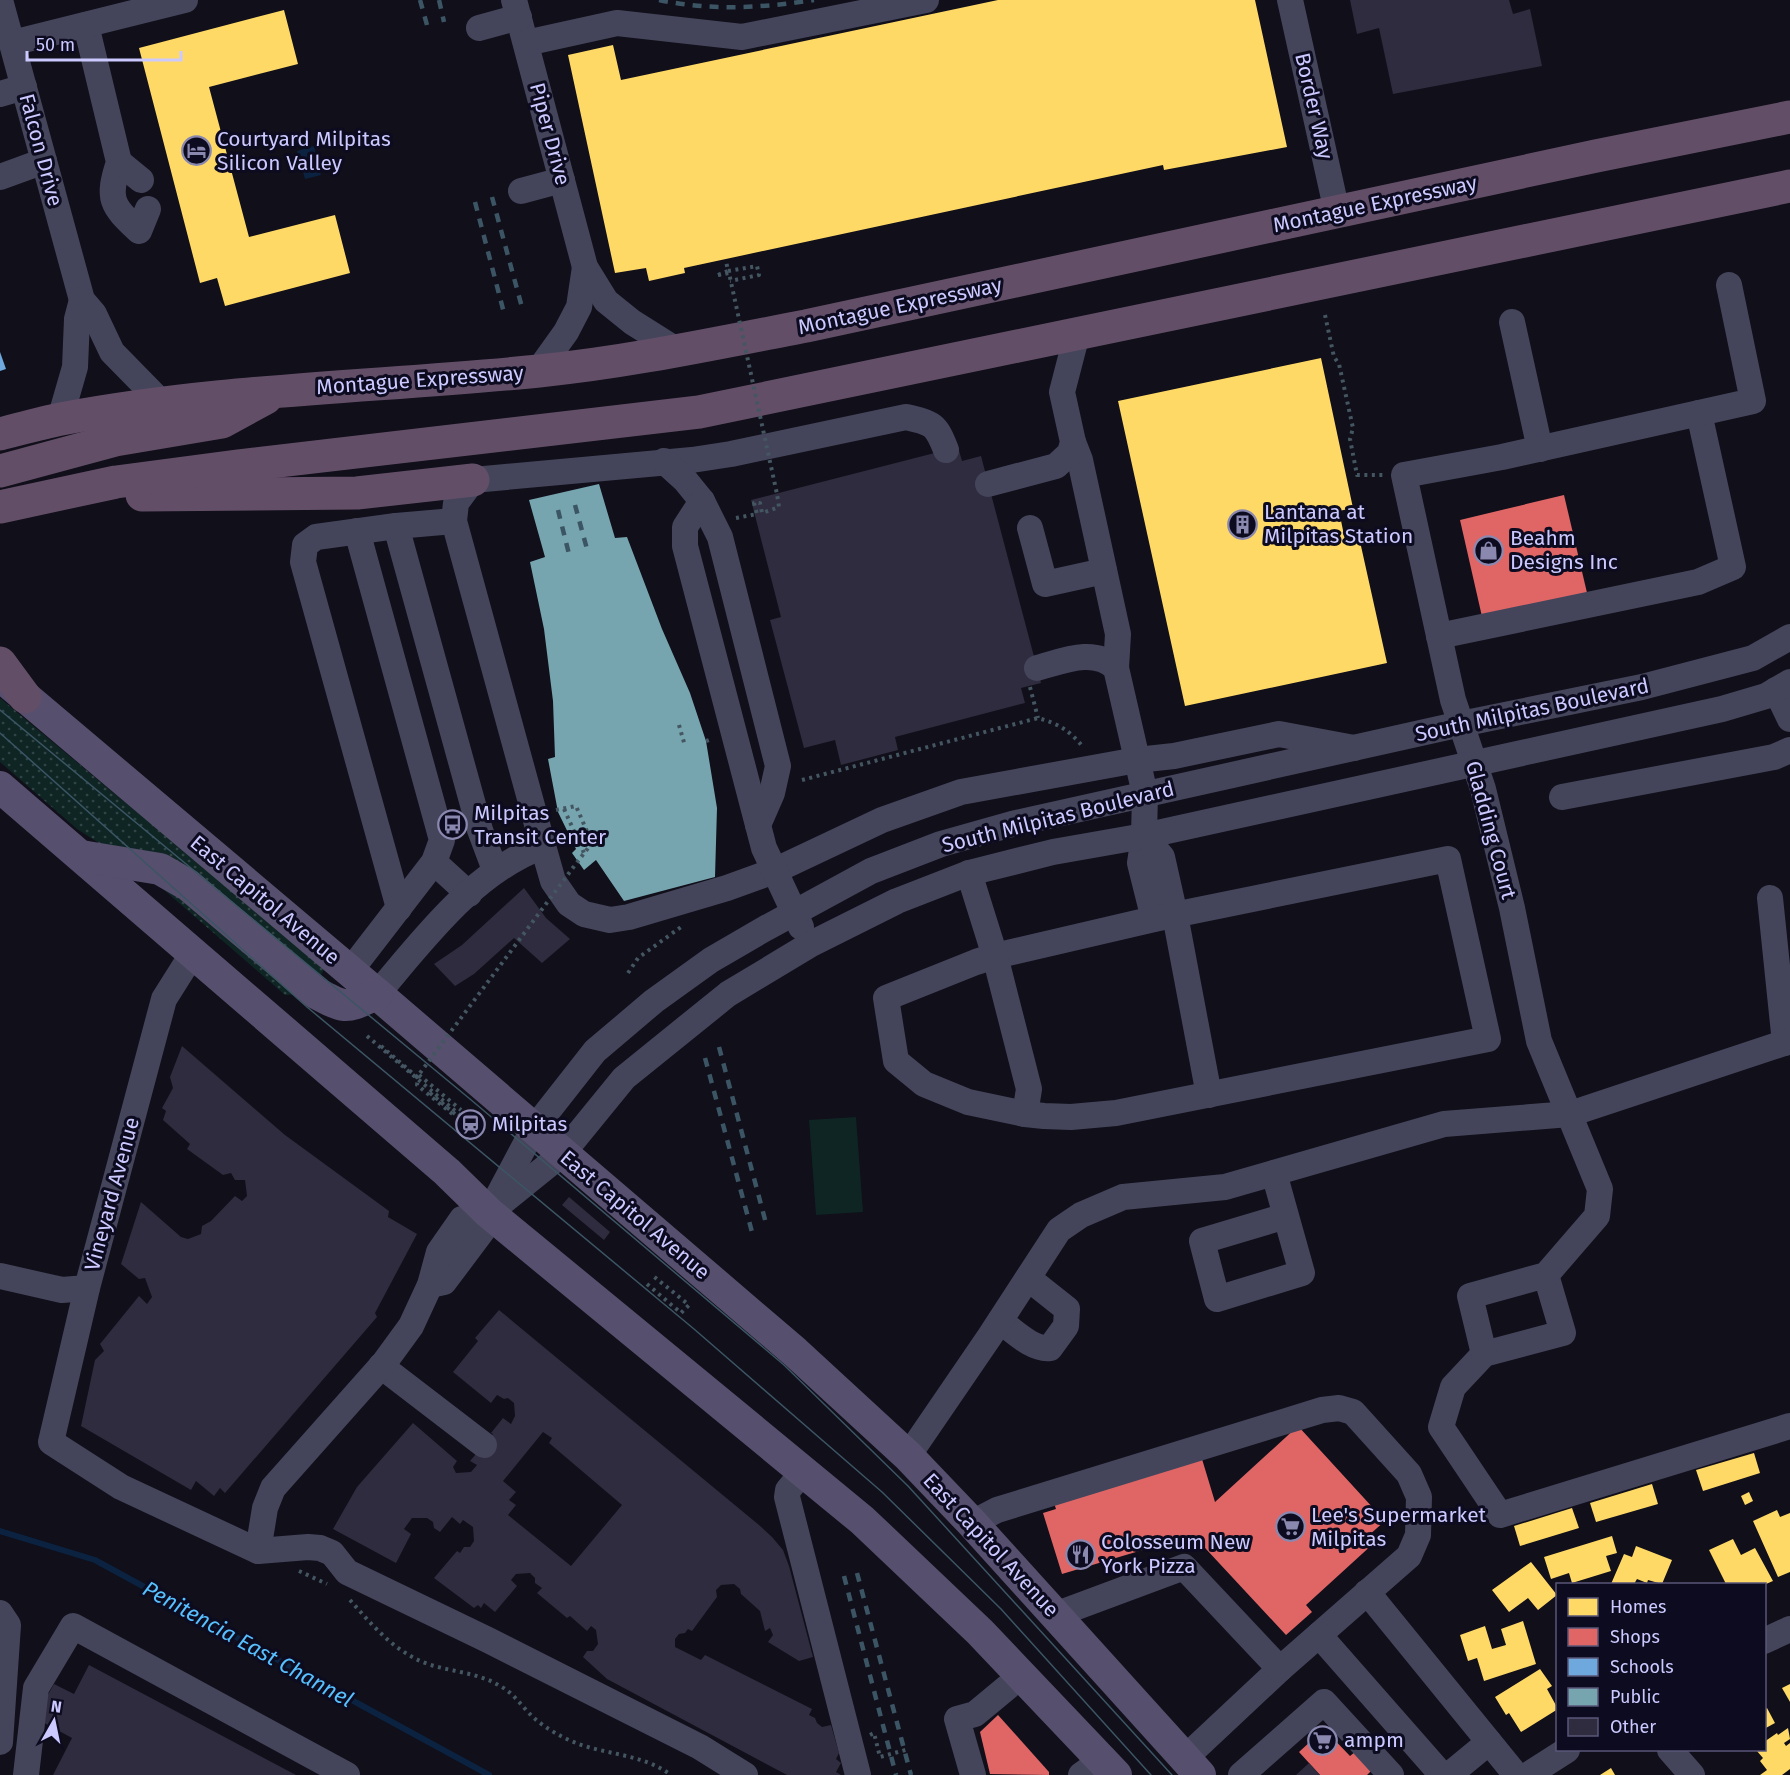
<svg xmlns="http://www.w3.org/2000/svg" width="1790" height="1775" viewBox="0 0 1790 1775" font-family="'Fira Sans',sans-serif">
<style>
.grass{fill:url(#grass-dots)}
.pitch{fill:#0e2524}
.water{fill:#0b2340}
.homes{fill:#ffd966}
.shops{fill:#e06666}
.schools{fill:#6fa8dc}
.public{fill:#76a5af}
.lines{fill:none;stroke-linecap:round;stroke-linejoin:round}
.stream{stroke:#0b2340;stroke-width:6}
.building{fill:#2e2c3e;fill-rule:evenodd}
.path{stroke:#445661;stroke-width:4;stroke-dasharray:3 4.5;stroke-linecap:butt}
.minor{stroke:#44455b;stroke-width:26}
.major{stroke:#574f6e;stroke-width:32}
.highway{stroke:#634e68;stroke-width:33}
.tram{stroke:#3c5564;stroke-width:1.5}
.rail{stroke:#3c5564;stroke-width:4.5;stroke-dasharray:9 8;stroke-linecap:butt}
.path-bridge{stroke:#445661;stroke-width:4;stroke-dasharray:3 4.5;stroke-linecap:butt}
.labels{text-anchor:middle;dominant-baseline:central;stroke-width:6;stroke-linejoin:round;paint-order:stroke}
.street-label{font-size:21px;fill:#cbc9ff;stroke:#0d0b1f}
.poi-label{font-size:21px;fill:#cbc9ff;stroke:#0d0b1f;text-anchor:start}
.water-label{font-size:22px;font-style:italic;fill:#57c0ff;stroke:#0d0b1f}
</style>
<defs>
<pattern id="grass-dots" width="8" height="8" patternUnits="userSpaceOnUse" patternTransform="scale(1.5)"><rect width="8" height="8" fill="#0e2524"/><path d="M2 2h.1M6 6h.1" fill="none" stroke="#304345" stroke-width="1.8" stroke-linecap="round"/></pattern>
</defs>
<rect width="100%" height="100%" fill="#100f1a"/>
<path class="grass" d="M0 698 122 800 307 946 324 969C320 981 297 996 285 995L141 870 77 829 0 762Z"/>
<polygon class="pitch" points="856,1117 863,1212 816,1215 809,1120"/>
<polygon class="water" points="314,146 321,175 305,179 297,151"/>
<g class="homes">
<polygon points="998,0 1255,0 1287,147 1164,170 1163,165 684,268 685,273 649,281 646,268 615,273 568,55 613,45 621,80"/>
<polygon points="284,10 298,64 209,87 249,237 335,215 350,273 225,306 217,278 200,283 139,48"/>
<polygon points="1321,358 1353,508 1339,511 1345,540 1359,537 1387,663 1185,706 1118,401"/>
<polygon points="1754,1453 1760,1473 1703,1491 1696,1470"/>
<polygon points="1652,1484 1658,1504 1596,1522 1590,1503"/>
<polygon points="1749,1492 1753,1501 1745,1505 1741,1496"/>
<polygon points="1572,1508 1579,1528 1520,1546 1514,1526"/>
<polygon points="1777,1510 1780,1517 1790,1513 1790,1572 1778,1577 1753,1521"/>
<polygon points="1612,1536 1617,1553 1606,1556 1611,1571 1572,1583 1569,1573 1551,1579 1544,1557"/>
<polygon points="1733,1539 1741,1555 1755,1548 1773,1581 1766,1584 1726,1584 1709,1550"/>
<polygon points="1636,1546 1672,1560 1662,1584 1648,1580 1647,1583 1637,1579 1634,1584 1611,1584 1624,1554 1632,1557"/>
<polygon points="1531,1562 1557,1595 1538,1610 1528,1598 1509,1612 1492,1590"/>
<polygon points="1523,1621 1536,1664 1484,1681 1477,1658 1468,1661 1460,1635 1485,1626 1492,1649 1506,1645 1501,1629"/>
<polygon points="1540,1669 1552,1686 1547,1689 1558,1709 1521,1732 1509,1713 1506,1715 1495,1697"/>
<polygon points="1790,1684 1790,1702 1782,1688"/>
<polygon points="1767,1708 1775,1723 1764,1729 1764,1710"/>
<polygon points="1788,1728 1790,1739 1784,1743 1786,1746 1790,1743 1790,1769 1782,1775 1760,1775 1767,1770 1760,1761 1763,1758 1756,1750 1764,1750 1764,1742 1777,1733 1778,1735"/>
<polygon points="1611,1768 1615,1775 1600,1775"/>
</g>
<g class="shops">
<polygon points="1564,495 1588,597 1483,621 1460,520"/>
<polygon points="1298,1426 1385,1521 1368,1536 1374,1543 1306,1605 1312,1612 1286,1635 1193,1535 1062,1574 1043,1513 1056,1509 1054,1503 1202,1459 1215,1502"/>
<polygon points="998,1715 1049,1772 1049,1775 990,1774 980,1732"/>
<polygon points="1324,1729 1350,1756 1355,1752 1372,1770 1367,1775 1320,1775 1299,1752"/>
</g>
<polygon class="schools" points="0,352 6,369 0,371"/>
<polygon class="public" points="599,484 615,538 627,537 662,629 690,693 706,741 717,808 715,877 624,901 596,860 584,870 572,853 576,849 558,812 548,759 555,757 553,701 544,629 530,562 545,557 529,500"/>
<g class="lines">
<polyline class="stream" points="0,1531 95,1560 489,1775"/>
</g>
<g class="building">
<polygon points="1350,0 1509,0 1513,14 1530,9 1542,66 1393,94 1379,28 1357,34"/>
<polygon points="958,447 962,461 981,456 1041,683 1021,688 1025,703 895,737 898,750 841,765 835,740 804,748 770,620 781,617 751,500"/>
<polygon points="524,888 546,918 570,939 542,963 514,938 474,974 455,986 434,964 462,945"/>
<polygon points="182,1046 285,1135 389,1211 388,1217 417,1234 375,1313 377,1317 225,1493 220,1488 214,1496 196,1481 191,1490 81,1426 95,1360 104,1351 100,1344 139,1296 147,1304 152,1297 145,1278 139,1279 121,1264 141,1202 181,1237 188,1239 201,1234 202,1226 211,1221 235,1196 242,1201 247,1196 245,1180 235,1180 231,1173 223,1175 187,1149 190,1144 163,1120 166,1111 162,1108 173,1088 170,1077"/>
<polygon points="569,1197 610,1232 604,1240 562,1205"/>
<path d="M499 1310 759 1525 772 1537 783 1550 789 1566 813 1657 799 1661 768 1642 773 1635 770 1628 765 1631 760 1611 741 1594 740 1589 734 1584 721 1585 716 1590 717 1597 692 1631 688 1629 685 1633 679 1634 675 1639V1647L701 1660 705 1655 812 1709 809 1715 815 1718 817 1723 822 1727 831 1725 839 1753 836 1759 841 1763 836 1772 841 1775H787L607 1679 583 1657 587 1651H593L598 1644 596 1630 591 1626 587 1631 570 1616 567 1618 537 1593 542 1588 535 1583V1578L530 1573 516 1574 511 1580 517 1586 495 1612 484 1603 481 1608 478 1605 474 1608 434 1578 457 1551 460 1553 464 1547H470L474 1541 473 1527 463 1520 460 1524 452 1517 440 1532 434 1528 433 1522 427 1518H412L404 1529 411 1534 396 1563 333 1529 357 1487 413 1423 457 1461 453 1467 456 1473 471 1472 477 1465 470 1461 493 1434 491 1433 503 1418 511 1424 515 1416 514 1403 508 1398 504 1399 497 1395 491 1403 453 1372 478 1341 475 1338ZM543 1432 552 1438 549 1443 622 1505 571 1566 508 1515 516 1505 509 1500 516 1492 503 1481Z"/>
<polygon points="89,1665 296,1775 53,1775 72,1738 35,1718 54,1684 74,1694"/>
<polygon points="1309,1763 1320,1775 1296,1775"/>
</g>
<g class="lines">
<g class="path">
<polyline points="728,271 757,266 759,275 730,281"/>
<polyline points="718,275 728,271 726,261"/>
<polyline points="1325,315 1334,357 1339,364 1353,428 1350,439 1357,475 1383,475"/>
<polyline points="736,518 757,514 754,503 760,503 762,513 779,507 777,494"/>
<polyline points="1030,687 1038,718"/>
<polyline points="679,725 685,746"/>
<polyline points="706,741 709,740"/>
<path d="M802 780 1038 718C1059 724 1069 730 1083 747"/>
<polyline points="564,809 584,853"/>
<polyline points="556,810 576,806 592,843 578,861"/>
<polyline points="506,817 508,823"/>
<polyline points="628,973 638,958 681,927"/>
<polyline points="367,1036 480,1132"/>
<polyline points="419,1075 461,1110"/>
<polyline points="430,1093 455,1114"/>
<polyline points="647,1284 681,1313 689,1305 652,1275"/>
<polyline points="299,1571 327,1584"/>
<path d="M350 1600C373 1626 396 1654 431 1665 454 1672 479 1673 500 1686 514 1693 522 1707 533 1717 545 1728 561 1737 576 1743 607 1755 643 1754 671 1775"/>
<polyline points="870,1735 874,1733 880,1757 909,1749"/>
</g>
<g class="minor">
<polyline points="0,0 82,300 94,314 112,352 162,403"/>
<polyline points="514,0 585,267 606,301 632,322 678,351"/>
<polyline points="1290,0 1337,212"/>
<path d="M86 25 119 162C107 199 111 205 139 231L148 209"/>
<polyline points="479,28 519,17"/>
<polyline points="12,43 185,0"/>
<polyline points="526,43 617,23 742,37 926,0"/>
<polyline points="0,94 24,87"/>
<polyline points="119,162 141,180"/>
<polyline points="0,177 44,161"/>
<polyline points="521,191 562,180"/>
<polyline points="1512,322 1540,449"/>
<polyline points="538,371 566,332 579,307 585,267"/>
<polyline points="60,419 75,367 77,319 82,300"/>
<polyline points="1073,442 1080,460 1118,634 1116,668"/>
<path d="M946 450C936 424 933 423 906 417L731 454 692 460 473 480 456 503 454 521 543 846 553 881 569 904 584 914 610 920 629 917 727 888 774 871 882 820 961 792 1137 760 1174 756 1279 734 1354 748"/>
<polyline points="664,461 685,480 702,501 720,537 778,766 772,793 758,825"/>
<polyline points="988,484 1056,466 1070,453 1073,442 1062,392 1077,334"/>
<polyline points="702,501 685,527 685,546 764,848 801,927"/>
<polyline points="396,526 480,830 495,870"/>
<polyline points="1030,528 1045,584 1104,571"/>
<polyline points="1439,636 1698,582 1733,567 1699,413"/>
<path d="M1037 668C1063 661 1094 647 1116 668L1145 794 1144 836 1140 863 1154 919"/>
<polyline points="1776,690 1790,719"/>
<polyline points="1562,797 1774,757 1790,750"/>
<polyline points="1144,836 1162,857 1175,915 1209,1095"/>
<polygon points="1448,859 1488,1039 1116,1113 1071,1117 1044,1116 1025,1114 968,1102 924,1084 896,1061 886,998 976,962 995,956 1154,919"/>
<polyline points="434,862 469,894"/>
<polyline points="969,873 995,956 1029,1089 1025,1114"/>
<polyline points="1770,898 1785,1043"/>
<polyline points="399,908 303,562 305,545 316,537 396,526 454,521"/>
<polyline points="193,953 164,999 87,1288 51,1442 121,1487 258,1551 308,1547 320,1548 332,1553 347,1572 488,1640 700,1747 745,1775"/>
<polyline points="350,971 434,862 442,840 357,531"/>
<path d="M377 994C424 939 473 872 543 846"/>
<polyline points="1274,1173 1302,1273 1217,1299 1202,1241 1286,1216"/>
<polyline points="1546,1275 1563,1333 1484,1354 1453,1387 1441,1427 1500,1515 1790,1426"/>
<polyline points="0,1276 62,1290 87,1288"/>
<polyline points="430,1285 444,1282 483,1230 489,1213 533,1130 595,1051 654,1001 711,960 766,928 871,871 941,844 1012,824 1461,724 1642,687 1753,658 1790,637"/>
<path d="M1000 1321C1014 1331 1032 1350 1050 1348L1066 1326 1067 1309 1028 1278"/>
<polyline points="1484,1354 1470,1296 1546,1275 1597,1216 1600,1189 1539,1041 1512,908 1483,789 1453,700 1404,475 1502,457 1753,401 1729,285"/>
<polyline points="381,1366 484,1445"/>
<polyline points="908,1456 990,1336 1059,1230 1081,1215 1123,1197 1225,1187 1444,1124 1570,1114 1790,1041"/>
<polyline points="803,1472 788,1490 787,1497 858,1775"/>
<polyline points="972,1523 997,1510 1322,1410 1339,1408 1353,1412 1409,1474 1419,1497 1418,1535 1409,1556 1280,1669 1185,1758"/>
<polyline points="258,1551 265,1508 273,1488 384,1363 411,1326 430,1285 439,1252 462,1219 489,1213 562,1154 624,1078 728,994 811,944 897,901 969,873 1053,852 1144,836 1722,709 1766,696 1790,682"/>
<polyline points="1367,1592 1516,1775"/>
<polyline points="0,1613 8,1625 0,1742"/>
<polyline points="1055,1615 1184,1567 1280,1669"/>
<polyline points="1319,1635 1442,1775"/>
<polyline points="1764,1641 1790,1629"/>
<polyline points="1670,1750 1692,1775"/>
<polyline points="26,1775 36,1688 73,1626 347,1775"/>
<polyline points="973,1775 957,1719 975,1714 1022,1675"/>
<polyline points="1081,1775 1102,1760"/>
<polyline points="1241,1775 1324,1702 1391,1775"/>
<polyline points="1449,1775 1489,1742"/>
<polyline points="1528,1775 1567,1750"/>
</g>
<g class="major">
<polyline points="4,679 377,994 795,1352 908,1456 972,1523 1200,1775"/>
<polyline points="0,787 447,1172 489,1213 862,1520 980,1632 1116,1775"/>
<path d="M81 856 160 869 188 885 316 993C348 1010 345 1008 377 994"/>
</g>
<g class="highway">
<path d="M0 434C20 429 41 423 61 419 219 389 379 387 539 371 629 362 717 343 806 326L1596 156 1790 117"/>
<polyline points="0,471 115,440 222,422 266,398"/>
<polyline points="142,495 357,493 473,480"/>
<polyline points="0,507 116,482 237,466 699,412 1790,186"/>
<polyline points="0,663 25,697"/>
</g>
<g class="tram">
<polyline points="0,710 470,1099 784,1365 908,1486 1172,1775"/>
<polyline points="0,733 307,1007 694,1329 882,1492 1001,1609 1151,1775"/>
</g>
<g class="rail">
<polyline points="420,0 427,25"/>
<polyline points="439,0 444,22"/>
<path d="M659 0C711 11 761 8 814 0"/>
<polyline points="492,197 523,311"/>
<polyline points="475,202 504,313"/>
<polyline points="575,505 587,549"/>
<polyline points="558,510 569,554"/>
<polyline points="719,1047 767,1227"/>
<polyline points="705,1058 752,1232"/>
<polyline points="857,1573 911,1775"/>
<polyline points="844,1576 896,1775"/>
</g>
<g class="path-bridge">
<polyline points="718,275 729,273 777,494"/>
<polyline points="381,1046 417,1077 578,861"/>
<polyline points="416,1076 418,1078 417,1085 455,1116"/>
</g>
</g>
<defs>
<symbol id="hotel-ring" viewBox="-11 -11 22 22"><circle r="9.5" fill="#0d0b1f" stroke="#8a88af" stroke-width="1.5"/><path d="M-6-4.5h1.5V1H6V5H4.5V3h-9V5H-6ZM-4 0a1.8 1.8 0 1 1 3.6 0ZM.5 0V-2.5h3Q6-2.5 6 0Z" fill="#8a88af"/></symbol>
<symbol id="building-ring" viewBox="-11 -11 22 22"><circle r="9.5" fill="#0d0b1f" stroke="#8a88af" stroke-width="1.5"/><path d="M-4-6H4V6H1V3H-1V6H-4ZM-2.5-4.3h1.7v1.8h-1.7ZM.8-4.3h1.7v1.8H.8ZM-2.5-1h1.7V.8h-1.7ZM.8-1h1.7V.8H.8Z" fill="#8a88af"/></symbol>
<symbol id="shop-ring" viewBox="-11 -11 22 22"><circle r="9.5" fill="#0d0b1f" stroke="#8a88af" stroke-width="1.5"/><path d="M-5-2.5h2.3a2.7 3.5 0 0 1 5.4 0H5L5.5 6h-11ZM-1.5-2.5h3a1.5 2.3 0 0 0-3 0Z" fill="#8a88af"/></symbol>
<symbol id="bus-ring" viewBox="-11 -11 22 22"><circle r="9.5" fill="#0d0b1f" stroke="#8a88af" stroke-width="1.5"/><path d="M-5-6H5V4H4V6H2V4H-2V6H-4V4H-5ZM-3.5-4V0h7V-4ZM-3.5 1.2v1.5H-2V1.2ZM2 1.2v1.5H3.5V1.2Z" fill="#8a88af"/></symbol>
<symbol id="station-ring" viewBox="-11 -11 22 22"><circle r="9.5" fill="#0d0b1f" stroke="#8a88af" stroke-width="1.5"/><path d="M-3-6H3Q5-6 5-4V2Q5 4 3 4L4.5 6H3L1.5 4h-3L-3 6H-4.5L-3 4Q-5 4-5 2V-4Q-5-6-3-6ZM-3.5-4v3h7v-3ZM-3.5 1v1.5H-2V1ZM2 1v1.5H3.5V1Z" fill="#8a88af"/></symbol>
<symbol id="supermarket-ring" viewBox="-11 -11 22 22"><circle r="9.5" fill="#0d0b1f" stroke="#8a88af" stroke-width="1.5"/><path d="M-6-5.5h2.5l.6 2H6L4.5 2H-2.5L-4.4-4H-6ZM-1.5 3.2a1.3 1.3 0 1 0 .1 0ZM3 3.2a1.3 1.3 0 1 0 .1 0Z" fill="#8a88af"/></symbol>
<symbol id="restaurant-ring" viewBox="-11 -11 22 22"><circle r="9.5" fill="#0d0b1f" stroke="#8a88af" stroke-width="1.5"/><path d="M-5-6h1v4h1v-4h1v4h1v-4h1v5L-1.5 .5V6h-2V.5L-5-1ZM5-6V6H3V1.5H1.5Q1.5-4 5-6Z" fill="#8a88af"/></symbol>
</defs>
<g fill-rule="evenodd">
<use href="#hotel-ring" x="180" y="134" width="33" height="33"/>
<use href="#building-ring" x="1226" y="508" width="33" height="33"/>
<use href="#shop-ring" x="1472" y="534" width="33" height="33"/>
<use href="#bus-ring" x="436" y="808" width="33" height="33"/>
<use href="#station-ring" x="454" y="1108" width="33" height="33"/>
<use href="#supermarket-ring" x="1274" y="1510" width="33" height="33"/>
<use href="#restaurant-ring" x="1064" y="1538" width="33" height="33"/>
<use href="#supermarket-ring" x="1306" y="1724" width="33" height="33"/>
</g>
<g class="labels">
<g class="street-label">
<text transform="translate(1314 106) rotate(77)">Border Way</text>
<text transform="translate(550 134) rotate(75)">Piper Drive</text>
<text transform="translate(41 150) rotate(75)">Falcon Drive</text>
<text transform="translate(1375 204) rotate(-12)">Montague Expressway</text>
<text transform="translate(900 306) rotate(-12)">Montague Expressway</text>
<text transform="translate(420 380) rotate(-4)">Montague Expressway</text>
<text transform="translate(1532 710) rotate(-12)">South Milpitas Boulevard</text>
<text transform="translate(1058 817) rotate(-14)">South Milpitas Boulevard</text>
<text transform="translate(1491 830) rotate(75)">Gladding Court</text>
<text transform="translate(265 900) rotate(40)">East Capitol Avenue</text>
<text transform="translate(112 1194) rotate(-75)">Vineyard Avenue</text>
<text transform="translate(635 1215) rotate(40)">East Capitol Avenue</text>
<text transform="translate(991 1545) rotate(47)">East Capitol Avenue</text>
</g>
<g class="poi-label">
<text x="217" y="139">Courtyard Milpitas<tspan x="217" dy="24">Silicon Valley</tspan></text>
<text x="1264" y="512">Lantana at<tspan x="1264" dy="24">Milpitas Station</tspan></text>
<text x="1510" y="538">Beahm<tspan x="1510" dy="24">Designs Inc</tspan></text>
<text x="474" y="813">Milpitas<tspan x="474" dy="24">Transit Center</tspan></text>
<text x="492" y="1124">Milpitas</text>
<text x="1311" y="1515">Lee's Supermarket<tspan x="1311" dy="24">Milpitas</tspan></text>
<text x="1101" y="1542">Colosseum New<tspan x="1101" dy="24">York Pizza</tspan></text>
<text x="1344" y="1740">ampm</text>
</g>
<g class="water-label">
<text transform="translate(248 1644) rotate(29)">Penitencia East Channel</text>
</g>
</g>
<rect x="1556" y="1583" width="210" height="168" fill="#0d0b1f" stroke="#595779" stroke-width="1.5"/>
<rect x="1568" y="1598" width="30" height="18" fill="#ffd966" stroke="#595779" stroke-width="1.5"/>
<text x="1610" y="1613" font-size="18" fill="#cbc9ff">Homes</text>
<rect x="1568" y="1628" width="30" height="18" fill="#e06666" stroke="#595779" stroke-width="1.5"/>
<text x="1610" y="1643" font-size="18" fill="#cbc9ff">Shops</text>
<rect x="1568" y="1658" width="30" height="18" fill="#6fa8dc" stroke="#595779" stroke-width="1.5"/>
<text x="1610" y="1673" font-size="18" fill="#cbc9ff">Schools</text>
<rect x="1568" y="1688" width="30" height="18" fill="#76a5af" stroke="#595779" stroke-width="1.5"/>
<text x="1610" y="1703" font-size="18" fill="#cbc9ff">Public</text>
<rect x="1568" y="1718" width="30" height="18" fill="#2e2c3e" stroke="#595779" stroke-width="1.5"/>
<text x="1610" y="1733" font-size="18" fill="#cbc9ff">Other</text>
<g transform="translate(54 1721) rotate(9)" stroke="#0d0b1f" stroke-width="4.5" paint-order="stroke">
<path d="M0-4.5L10 22L0 15L-10 22Z" fill="#cbc9ff"/>
<text y="-9" font-size="16" font-weight="bold" text-anchor="middle" fill="#cbc9ff">N</text>
</g>
<path d="M27 51v9h154v-9" fill="none" stroke="#cbc9ff" stroke-width="3"/>
<text x="36" y="51" font-size="18" fill="#cbc9ff" stroke="#0d0b1f" stroke-width="4.5" paint-order="stroke">50 m</text>
</svg>
